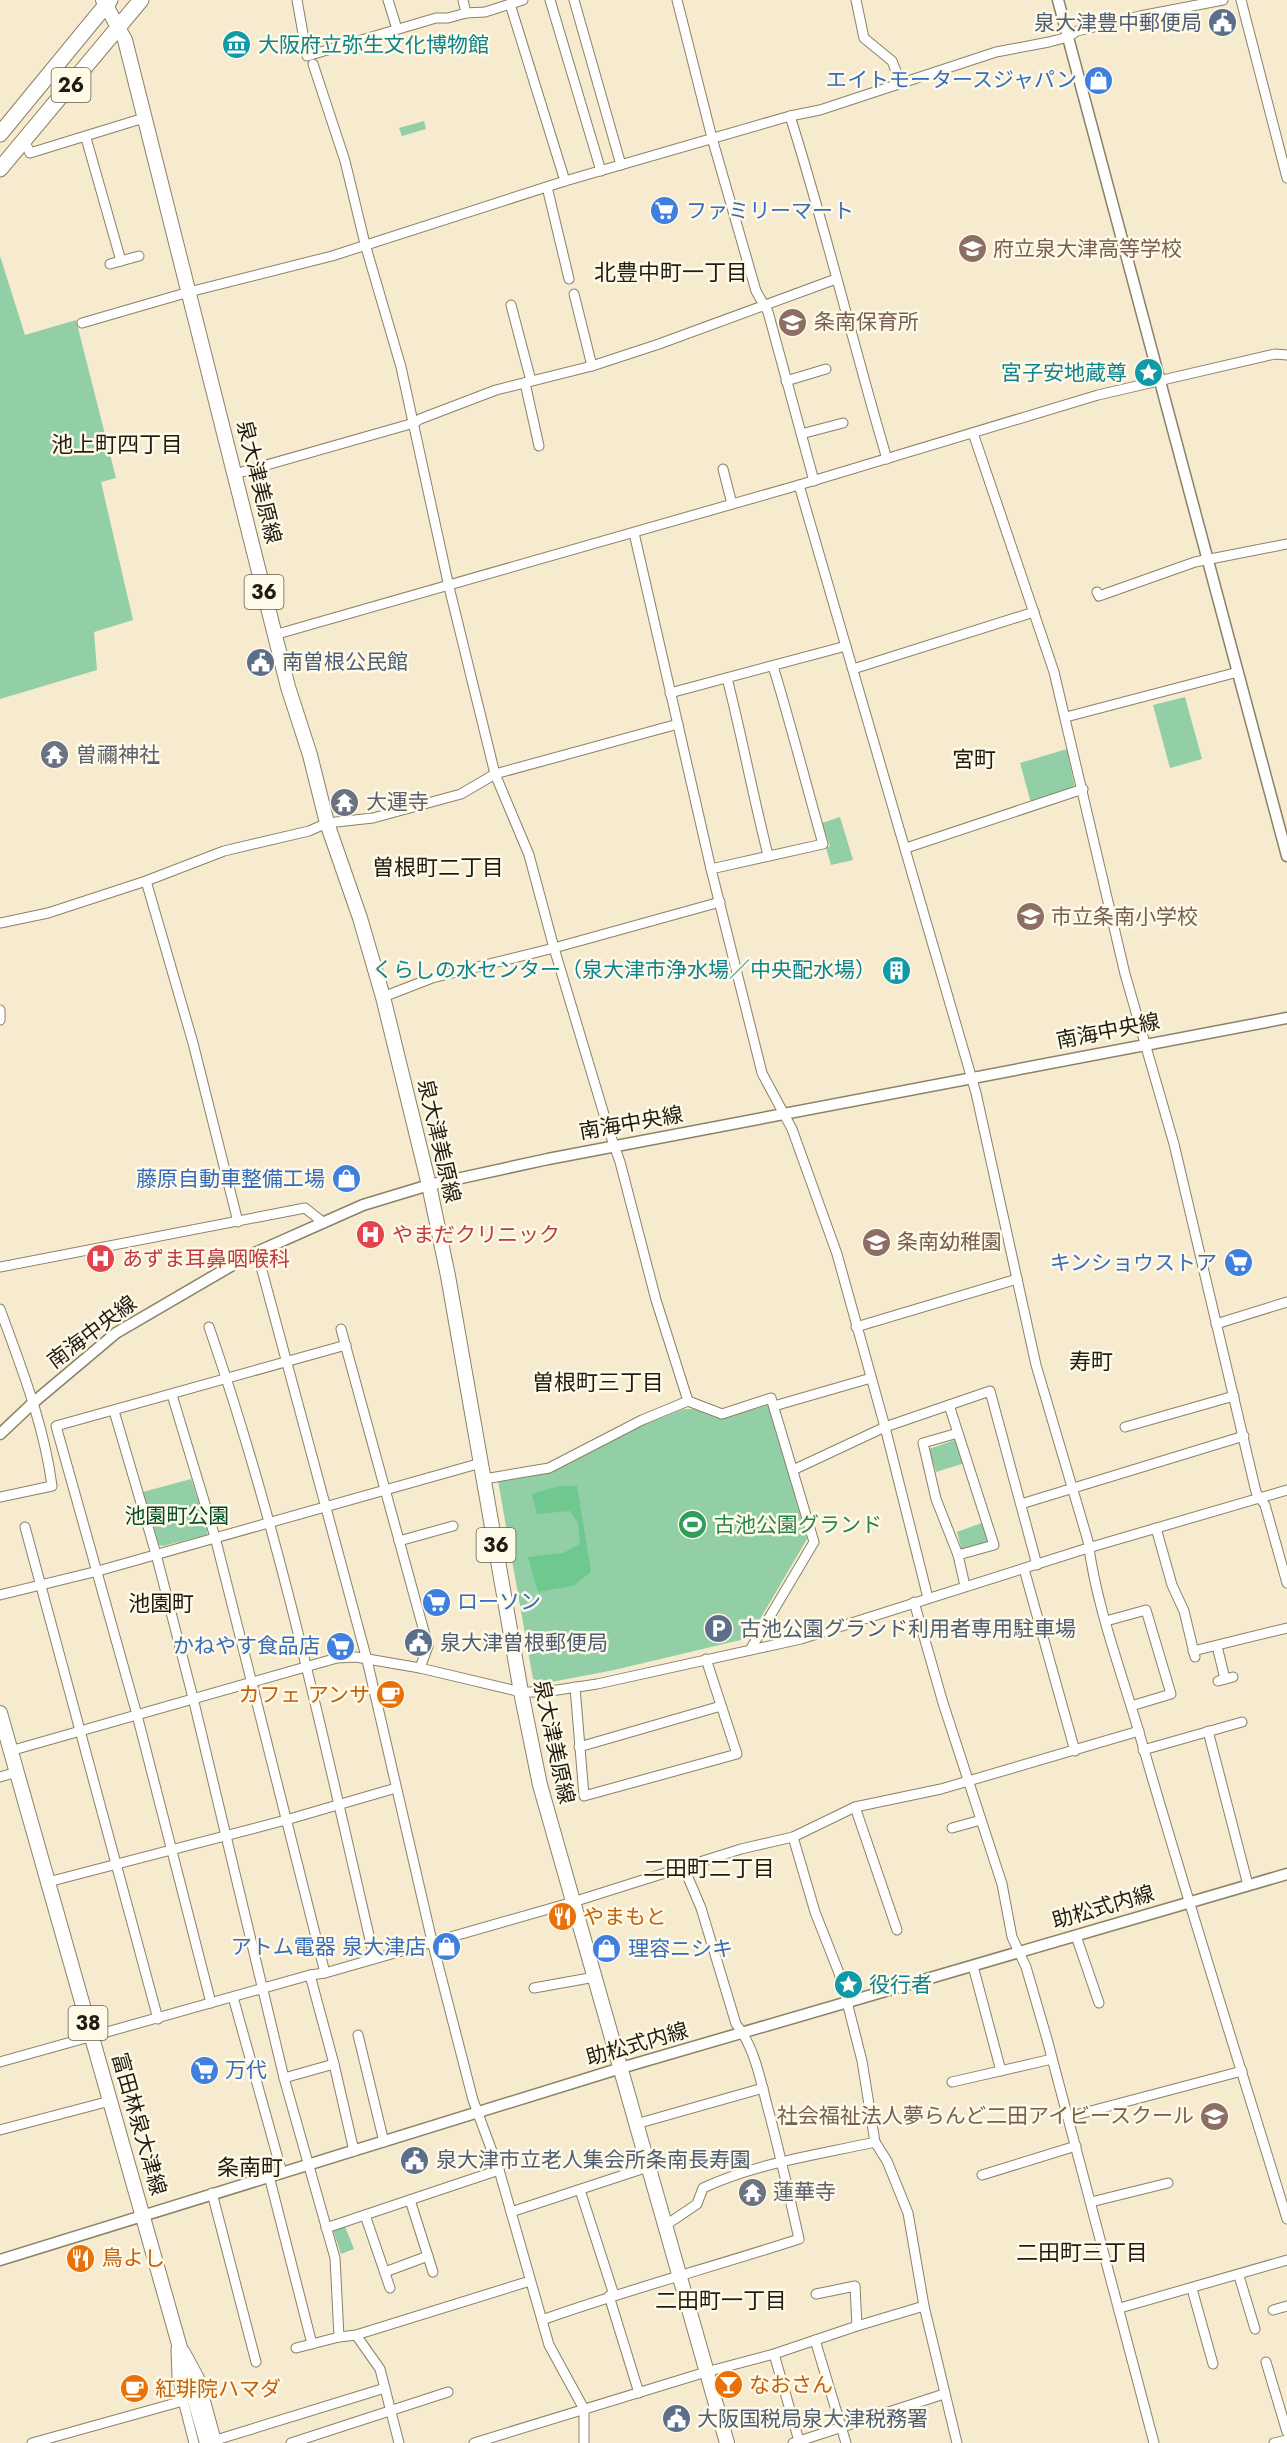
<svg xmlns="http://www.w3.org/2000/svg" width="1287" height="2443" viewBox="0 0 1287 2443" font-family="Jost,'Noto Sans JP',sans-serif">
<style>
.green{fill:#92cea6}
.forest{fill:#6ec890}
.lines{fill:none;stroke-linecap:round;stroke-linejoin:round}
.minor-casing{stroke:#8a8167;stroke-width:11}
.tertiary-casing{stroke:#8a8167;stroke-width:13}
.primary-casing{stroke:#8a8167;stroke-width:16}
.trunk-casing{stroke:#8a8167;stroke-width:17}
.minor{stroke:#fff;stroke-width:9}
.tertiary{stroke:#fff;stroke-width:10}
.primary{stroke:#fff;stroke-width:14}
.trunk{stroke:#fff;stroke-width:15}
.labels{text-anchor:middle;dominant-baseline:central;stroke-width:5;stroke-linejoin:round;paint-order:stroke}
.shield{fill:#fff9e8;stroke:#635e52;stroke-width:1.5}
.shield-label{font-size:20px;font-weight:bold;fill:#201c12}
.service-label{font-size:21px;fill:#4e5e75;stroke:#fff9e8;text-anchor:start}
.culture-label{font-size:21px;fill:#0d838f;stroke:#fff9e8;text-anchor:start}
.shop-label{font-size:21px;fill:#366cbe;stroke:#fff9e8;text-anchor:end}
.education-label{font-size:21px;fill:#785e54;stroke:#fff9e8;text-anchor:start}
.street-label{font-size:21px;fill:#201c12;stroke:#fff9e8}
.worship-label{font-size:21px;fill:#5b616d;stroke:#fff9e8;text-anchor:start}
.health-label{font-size:21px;fill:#be3a42;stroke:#fff9e8;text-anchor:start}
.park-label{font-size:21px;fill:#034d2a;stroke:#fff9e8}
.leisure-label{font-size:21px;fill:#27864d;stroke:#fff9e8;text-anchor:start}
.food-label{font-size:21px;fill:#c56008;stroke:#fff9e8;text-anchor:start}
.neighbourhood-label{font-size:22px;fill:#201c12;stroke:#fff9e8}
</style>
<rect width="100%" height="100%" fill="#f6ebcf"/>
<g class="green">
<polygon points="424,121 426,129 402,136 399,128"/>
<polygon points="0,256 25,335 76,320 116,478 101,482 133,620 94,632 97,670 0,699"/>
<polygon points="1185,697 1202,759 1170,768 1153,705"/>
<polygon points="1067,749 1075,789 1031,803 1020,763"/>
<polygon points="840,817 853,860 831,865 826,848 830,846 822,823"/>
<polygon points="767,1405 770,1407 807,1539 749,1638 614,1670 546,1683 533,1679 498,1481 551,1472 638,1427 684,1409 694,1409 720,1419"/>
<polygon points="958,1439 965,1463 936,1472 929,1449"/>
<polygon points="191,1479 208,1529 207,1535 163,1546 159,1545 143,1492"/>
<polygon points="984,1522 990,1544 962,1551 957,1532"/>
<polygon points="344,2224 354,2249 341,2254 332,2227"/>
</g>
<polygon class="forest" points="559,1486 577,1486 591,1572 573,1586 538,1592 528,1557 563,1553 580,1544 578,1523 570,1511 537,1514 532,1494"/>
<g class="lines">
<defs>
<g id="minor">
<polyline points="297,0 307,56 436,18 448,18 466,13 485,12 523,0"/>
<polyline points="388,0 397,29"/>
<polyline points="463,0 466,13"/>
<polyline points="550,0 601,171"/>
<polyline points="574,0 621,165"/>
<polyline points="677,0 712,138 756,291 768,312 814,481"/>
<polyline points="856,0 864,38 892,61 901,84"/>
<polyline points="1241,0 1287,178"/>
<polyline points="510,4 565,181"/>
<polyline points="313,64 345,161 365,244 401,367 449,587 495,774 529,855 554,948 609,1131 620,1162 656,1300 688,1401 642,1420 549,1468 484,1479"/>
<path d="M790 116C826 229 853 345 887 459"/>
<polyline points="86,138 121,261"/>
<polyline points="24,140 30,153 144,118"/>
<polyline points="547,187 569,279"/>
<polyline points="110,264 139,256"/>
<polyline points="574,294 592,366"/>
<polyline points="511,305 531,381"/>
<polyline points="82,323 189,292 332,256 565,181 790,116 820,110 996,52 1049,42 1068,37 1077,31 1140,16 1223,0"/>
<polyline points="786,381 826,369"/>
<polyline points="525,383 539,446"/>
<polyline points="973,433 1054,672 1125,974 1174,1144 1256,1492 1265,1505 1287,1583"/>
<polyline points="801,434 843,423"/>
<polyline points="723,469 732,504"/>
<polyline points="235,474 414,423 420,419 496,390 592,366 659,344 836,279"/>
<path d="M799 485 976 1093 1036 1365 1088 1541C1096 1605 1120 1668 1138 1729 1185 1893 1237 2056 1287 2219"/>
<polyline points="634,533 711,869 762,1073 792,1129 837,1254 885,1427 928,1598"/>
<polyline points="1097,592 1099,596 1195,562 1287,544"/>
<polyline points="274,635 799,485 1098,395 1275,354 1287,355"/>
<polyline points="853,669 1034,612"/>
<path d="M727 678C742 737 753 796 768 855"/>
<polyline points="670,693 846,646"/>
<polyline points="1066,717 1238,672"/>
<polyline points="906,848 1083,789"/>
<path d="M711 869 823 844C806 784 791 725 773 666"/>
<polyline points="146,881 193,1043 238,1222"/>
<polyline points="0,923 48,913 146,881 224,851 309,831 327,823 373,818 461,794 495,774 678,724"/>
<polyline points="383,997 432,978 554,948 720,902"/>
<polyline points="0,1010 0,1020"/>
<polyline points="257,1252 367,1660 432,1941 473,2100 499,2170 549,2345 584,2409 584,2443"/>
<polyline points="0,1267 305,1208 324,1223"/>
<path d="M0 1309C21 1367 44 1424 52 1486L0 1497"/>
<polyline points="1216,1324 1287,1302"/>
<path d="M209 1327C280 1532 325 1746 374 1957"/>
<polyline points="856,1327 1017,1279"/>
<polyline points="341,1329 428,1646 420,1668"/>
<polyline points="172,1395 215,1537 325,1973"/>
<polyline points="688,1401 722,1414 771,1398 814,1542 750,1650"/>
<polyline points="949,1405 994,1545 958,1555 965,1586"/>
<polyline points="774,1406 871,1378"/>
<polyline points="114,1411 156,1554 193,1698 284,2078 335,2258 339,2337"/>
<polyline points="1125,1427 1234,1396"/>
<polyline points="793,1470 885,1427 990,1391 1037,1565"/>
<polyline points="1021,1504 1244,1436"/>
<polyline points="25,1527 158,2019"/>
<polyline points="1156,1528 1172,1585 1184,1611 1195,1657"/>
<polyline points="399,1541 453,1526"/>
<polyline points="958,1555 936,1499 923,1443 958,1433"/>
<polyline points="1024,1569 1075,1751"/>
<polyline points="0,1595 98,1571 481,1463"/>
<polyline points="914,1602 943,1703 1002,1884 1012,1937 1026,1967 1047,2039 1154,2443"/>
<polyline points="1106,1621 1146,1610 1171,1694 1131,1706"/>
<polyline points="1217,1646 1225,1679"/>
<polyline points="1193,1651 1287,1628"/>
<polyline points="1218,1681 1233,1677"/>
<polyline points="575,1687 584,1796 737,1754 706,1659"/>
<polyline points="1208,1731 1248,1885"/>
<polyline points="579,1747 721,1706"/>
<polyline points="1143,1750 1242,1722"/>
<polyline points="10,1751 337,1658 356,1657 420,1668 521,1692 544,1692 597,1684 801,1639 1088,1548 1287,1490"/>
<polyline points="0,1777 17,1772"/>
<polyline points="855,1807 897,1930"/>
<polyline points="952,1828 981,1820"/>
<polyline points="793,1837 815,1912 839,1973 847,2002 862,2061 875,2142 887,2161 908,2213 924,2306 957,2443"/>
<polyline points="48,1882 286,1820 396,1788"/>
<polyline points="1076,1936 1099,2003"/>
<polyline points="973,1966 1001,2071"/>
<polyline points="310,1975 334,2064 354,2151"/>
<polyline points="534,1988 595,1977"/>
<polyline points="233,1997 282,2173"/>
<polyline points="211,2003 137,1715 56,1426 346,1345"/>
<polyline points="358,2035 384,2142"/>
<polyline points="0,2062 310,1975 325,1973 573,1902 741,1849 793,1837 855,1807 941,1789 1139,1731"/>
<polyline points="284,2078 334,2064"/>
<polyline points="952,2082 1052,2059"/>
<polyline points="1068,2117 1242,2071"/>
<polyline points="636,2124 763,2088"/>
<polyline points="0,2130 110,2101"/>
<polyline points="982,2175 1076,2146"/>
<polyline points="269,2176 312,2344"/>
<polyline points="580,2190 614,2295"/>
<polyline points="212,2193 256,2362"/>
<polyline points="410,2200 433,2272"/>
<polyline points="1091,2202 1168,2183"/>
<polyline points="511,2212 648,2167"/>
<polyline points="365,2215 390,2288"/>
<path d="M666 2225 697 2204 703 2188C757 2163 817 2155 875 2142"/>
<polyline points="326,2228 499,2170"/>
<polyline points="385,2272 428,2256"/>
<polyline points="1239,2276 1255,2329"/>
<polyline points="1192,2289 1213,2364"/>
<polyline points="816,2294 855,2286 857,2326"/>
<polyline points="609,2296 639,2393"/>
<polyline points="1120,2308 1287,2260"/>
<polyline points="1273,2310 1287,2306"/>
<path d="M542 2320C626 2290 713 2267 799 2239 789 2194 779 2149 767 2105 760 2078 754 2046 736 2024L701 1908 684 1868"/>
<polyline points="356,2335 380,2369 399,2443"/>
<polyline points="815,2340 846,2443"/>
<polyline points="296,2348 339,2337 356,2335 530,2281"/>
<polyline points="176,2349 177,2377 194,2443"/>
<polyline points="185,2351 199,2377 217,2443"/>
<polyline points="774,2354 799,2441"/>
<polyline points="1266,2362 1287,2432"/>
<polyline points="216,2440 385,2388"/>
<polyline points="32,2443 183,2401"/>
<polyline points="291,2443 448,2392"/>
<polyline points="474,2443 706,2372 774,2354 857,2326 924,2306"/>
<polyline points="793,2443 944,2394"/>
<polyline points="1274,2443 1287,2440"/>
</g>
<g id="tertiary">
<polyline points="1058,0 1287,856"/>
<polyline points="0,1434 34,1402 116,1333 248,1256 363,1205 429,1185 548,1159 1287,1018"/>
<polyline points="0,2260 621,2068 1287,1874"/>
</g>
<g id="primary">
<polyline points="103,0 125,40 288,687 310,755 327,823 360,918 383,997 429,1185 448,1276 521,1692 540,1785 727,2443"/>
<polyline points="0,1713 207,2443"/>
</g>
<g id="trunk">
<polyline points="0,134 110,0"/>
<polyline points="0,169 141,0"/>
</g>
</defs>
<use href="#minor" class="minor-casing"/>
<use href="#tertiary" class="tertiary-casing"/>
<use href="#primary" class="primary-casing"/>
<use href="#trunk" class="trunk-casing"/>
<use href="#minor" class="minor"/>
<use href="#tertiary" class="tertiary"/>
<use href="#primary" class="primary"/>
<use href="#trunk" class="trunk"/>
</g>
<defs>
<symbol id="civic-disc" viewBox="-11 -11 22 22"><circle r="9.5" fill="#5c6f8a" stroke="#fff9e8"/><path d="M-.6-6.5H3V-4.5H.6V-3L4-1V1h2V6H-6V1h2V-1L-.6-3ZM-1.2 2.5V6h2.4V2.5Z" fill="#fff"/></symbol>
<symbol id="museum-disc" viewBox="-11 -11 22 22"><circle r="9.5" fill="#0f9aa8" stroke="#fff9e8"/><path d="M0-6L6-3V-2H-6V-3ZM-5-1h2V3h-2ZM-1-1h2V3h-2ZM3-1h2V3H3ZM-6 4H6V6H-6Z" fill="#fff"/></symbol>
<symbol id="shop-disc" viewBox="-11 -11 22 22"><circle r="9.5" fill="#3f7fe0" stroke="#fff9e8"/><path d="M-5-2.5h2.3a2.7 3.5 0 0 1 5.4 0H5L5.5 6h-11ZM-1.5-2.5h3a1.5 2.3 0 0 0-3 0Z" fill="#fff"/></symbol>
<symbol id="supermarket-disc" viewBox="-11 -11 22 22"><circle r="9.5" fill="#3f7fe0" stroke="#fff9e8"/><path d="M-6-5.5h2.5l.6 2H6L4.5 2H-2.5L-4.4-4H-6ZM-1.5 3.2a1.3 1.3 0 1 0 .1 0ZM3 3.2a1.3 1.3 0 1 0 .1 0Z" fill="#fff"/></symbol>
<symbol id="school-disc" viewBox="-11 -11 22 22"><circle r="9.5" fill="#8d6e63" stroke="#fff9e8"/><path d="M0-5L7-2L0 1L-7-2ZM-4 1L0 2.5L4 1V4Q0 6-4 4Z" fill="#fff"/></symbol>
<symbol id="sight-disc" viewBox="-11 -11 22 22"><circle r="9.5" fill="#0f9aa8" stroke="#fff9e8"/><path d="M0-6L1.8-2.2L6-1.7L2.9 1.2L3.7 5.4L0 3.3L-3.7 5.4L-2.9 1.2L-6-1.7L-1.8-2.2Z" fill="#fff"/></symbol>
<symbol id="temple-disc" viewBox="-11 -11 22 22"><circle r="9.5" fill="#6b7280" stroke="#fff9e8"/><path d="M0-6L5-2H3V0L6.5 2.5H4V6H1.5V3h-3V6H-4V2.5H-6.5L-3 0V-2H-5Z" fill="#fff"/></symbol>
<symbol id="building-disc" viewBox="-11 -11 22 22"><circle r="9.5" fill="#0f9aa8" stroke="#fff9e8"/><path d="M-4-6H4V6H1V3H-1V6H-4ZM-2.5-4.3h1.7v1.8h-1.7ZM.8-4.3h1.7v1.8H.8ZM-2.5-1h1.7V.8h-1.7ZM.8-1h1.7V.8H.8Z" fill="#fff"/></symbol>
<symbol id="hospital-disc" viewBox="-11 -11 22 22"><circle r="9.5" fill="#e0444e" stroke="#fff9e8"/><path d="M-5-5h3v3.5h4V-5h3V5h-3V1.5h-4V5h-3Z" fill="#fff"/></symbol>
<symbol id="stadium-disc" viewBox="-11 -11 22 22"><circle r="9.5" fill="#2e9e5b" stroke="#fff9e8"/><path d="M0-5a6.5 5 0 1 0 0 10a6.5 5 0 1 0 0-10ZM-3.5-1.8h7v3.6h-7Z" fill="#fff"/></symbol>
<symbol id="parking-disc" viewBox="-11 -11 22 22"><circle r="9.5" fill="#5c6f8a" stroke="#fff9e8"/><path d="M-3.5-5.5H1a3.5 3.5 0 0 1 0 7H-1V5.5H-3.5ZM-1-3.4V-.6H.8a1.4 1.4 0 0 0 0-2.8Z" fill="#fff"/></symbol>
<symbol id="cafe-disc" viewBox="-11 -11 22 22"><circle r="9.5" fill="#e8710a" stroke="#fff9e8"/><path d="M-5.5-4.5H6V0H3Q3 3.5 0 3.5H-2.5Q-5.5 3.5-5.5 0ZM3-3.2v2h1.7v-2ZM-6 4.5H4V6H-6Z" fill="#fff"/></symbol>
<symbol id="restaurant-disc" viewBox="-11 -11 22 22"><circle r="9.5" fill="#e8710a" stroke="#fff9e8"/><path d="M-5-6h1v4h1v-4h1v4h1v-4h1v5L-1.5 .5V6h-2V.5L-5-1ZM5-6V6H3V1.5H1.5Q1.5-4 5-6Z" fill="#fff"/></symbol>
<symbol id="bar-disc" viewBox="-11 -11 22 22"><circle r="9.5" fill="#e8710a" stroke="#fff9e8"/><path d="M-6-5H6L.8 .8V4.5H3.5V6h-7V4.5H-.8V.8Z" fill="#fff"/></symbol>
</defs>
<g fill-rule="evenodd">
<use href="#civic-disc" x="1206" y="6" width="33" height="33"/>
<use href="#museum-disc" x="220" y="28" width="33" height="33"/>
<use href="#shop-disc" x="1082" y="64" width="33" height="33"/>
<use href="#supermarket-disc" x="648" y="194" width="33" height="33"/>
<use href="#school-disc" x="956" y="232" width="33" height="33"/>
<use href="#school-disc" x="776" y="306" width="33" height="33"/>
<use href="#sight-disc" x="1132" y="356" width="33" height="33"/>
<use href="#civic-disc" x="244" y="646" width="33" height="33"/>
<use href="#temple-disc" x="38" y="738" width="33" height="33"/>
<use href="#temple-disc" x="328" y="786" width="33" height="33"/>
<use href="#school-disc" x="1014" y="900" width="33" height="33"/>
<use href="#building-disc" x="880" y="954" width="33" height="33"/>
<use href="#shop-disc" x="330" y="1162" width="33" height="33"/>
<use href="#hospital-disc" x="354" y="1218" width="33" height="33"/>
<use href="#school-disc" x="860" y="1226" width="33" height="33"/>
<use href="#hospital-disc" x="84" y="1242" width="33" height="33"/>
<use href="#supermarket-disc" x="1222" y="1246" width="33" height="33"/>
<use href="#stadium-disc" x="676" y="1508" width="33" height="33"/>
<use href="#supermarket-disc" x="420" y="1586" width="33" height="33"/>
<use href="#parking-disc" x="702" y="1612" width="33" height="33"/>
<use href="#civic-disc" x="402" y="1626" width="33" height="33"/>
<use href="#supermarket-disc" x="324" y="1630" width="33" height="33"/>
<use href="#cafe-disc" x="374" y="1678" width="33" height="33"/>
<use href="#restaurant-disc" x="546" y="1900" width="33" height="33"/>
<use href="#shop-disc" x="430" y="1930" width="33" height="33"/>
<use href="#shop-disc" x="590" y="1932" width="33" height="33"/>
<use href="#sight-disc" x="832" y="1968" width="33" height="33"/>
<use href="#supermarket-disc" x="188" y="2054" width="33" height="33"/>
<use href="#school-disc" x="1198" y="2100" width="33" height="33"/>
<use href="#civic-disc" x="398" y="2144" width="33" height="33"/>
<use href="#temple-disc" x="736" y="2176" width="33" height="33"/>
<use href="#restaurant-disc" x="64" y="2242" width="33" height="33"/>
<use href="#bar-disc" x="712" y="2368" width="33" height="33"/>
<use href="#cafe-disc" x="118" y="2372" width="33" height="33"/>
<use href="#civic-disc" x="660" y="2402" width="33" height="33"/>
</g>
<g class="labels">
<g class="shield">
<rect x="51.5" y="68" width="39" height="34" rx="4.5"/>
<rect x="244.5" y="575" width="39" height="34" rx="4.5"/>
<rect x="476.5" y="1528" width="39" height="34" rx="4.5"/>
<rect x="68.5" y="2006" width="39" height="34" rx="4.5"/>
</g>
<g class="shield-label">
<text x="71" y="85">26</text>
<text x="264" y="592">36</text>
<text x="496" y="1545">36</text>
<text x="88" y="2023">38</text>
</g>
<g class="service-label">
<text x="1202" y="23" text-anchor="end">泉大津豊中郵便局</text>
<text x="282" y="662">南曽根公民館</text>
<text x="740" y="1629">古池公園グランド利用者専用駐車場</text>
<text x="440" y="1643">泉大津曽根郵便局</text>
<text x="436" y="2160">泉大津市立老人集会所条南長寿園</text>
<text x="697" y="2419">大阪国税局泉大津税務署</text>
</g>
<g class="culture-label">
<text x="258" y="45">大阪府立弥生文化博物館</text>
<text x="1127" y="373" text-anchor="end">宮子安地蔵尊</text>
<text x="876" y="970" text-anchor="end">くらしの水センター（泉大津市浄水場／中央配水場）</text>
<text x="869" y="1985">役行者</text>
</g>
<g class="shop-label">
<text x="1077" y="80">エイトモータースジャパン</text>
<text x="686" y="211" text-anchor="start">ファミリーマート</text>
<text x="325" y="1179">藤原自動車整備工場</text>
<text x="1217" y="1263">キンショウストア</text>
<text x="457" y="1602" text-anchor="start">ローソン</text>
<text x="320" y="1646">かねやす食品店</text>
<text x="426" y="1947">アトム電器 泉大津店</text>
<text x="628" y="1949" text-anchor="start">理容ニシキ</text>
<text x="225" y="2070" text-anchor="start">万代</text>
</g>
<g class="education-label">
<text x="993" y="249">府立泉大津高等学校</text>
<text x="814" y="322">条南保育所</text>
<text x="1051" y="917">市立条南小学校</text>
<text x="897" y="1242">条南幼稚園</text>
<text x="1194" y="2116" text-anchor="end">社会福祉法人夢らんど二田アイビースクール</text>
</g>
<g class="street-label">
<text transform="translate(259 482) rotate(76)">泉大津美原線</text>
<text transform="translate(1108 1031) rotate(-11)">南海中央線</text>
<text transform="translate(631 1123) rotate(-10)">南海中央線</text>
<text transform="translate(439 1141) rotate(77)">泉大津美原線</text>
<text transform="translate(92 1332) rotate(-37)">南海中央線</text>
<text transform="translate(554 1742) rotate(78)">泉大津美原線</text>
<text transform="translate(1103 1907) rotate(-16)">助松式内線</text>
<text transform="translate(637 2044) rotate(-16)">助松式内線</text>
<text transform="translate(139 2124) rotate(74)">富田林泉大津線</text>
</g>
<g class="worship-label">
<text x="76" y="755">曽禰神社</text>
<text x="366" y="802">大運寺</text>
<text x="773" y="2192">蓮華寺</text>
</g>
<g class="health-label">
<text x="392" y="1235">やまだクリニック</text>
<text x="122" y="1259">あずま耳鼻咽喉科</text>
</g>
<g class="park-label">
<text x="177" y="1516">池園町公園</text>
</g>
<g class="leisure-label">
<text x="714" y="1525">古池公園グランド</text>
</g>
<g class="food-label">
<text x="370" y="1695" text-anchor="end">カフェ アンサ</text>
<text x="583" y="1917">やまもと</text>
<text x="102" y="2258">鳥よし</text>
<text x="749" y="2385">なおさん</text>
<text x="155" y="2389">紅琲院ハマダ</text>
</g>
<g class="neighbourhood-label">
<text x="671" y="272">北豊中町一丁目</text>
<text x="117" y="444">池上町四丁目</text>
<text x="974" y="759">宮町</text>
<text x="438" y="867">曽根町二丁目</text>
<text x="1091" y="1361">寿町</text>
<text x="598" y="1382">曽根町三丁目</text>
<text x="161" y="1603">池園町</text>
<text x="709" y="1868">二田町二丁目</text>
<text x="250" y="2167">条南町</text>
<text x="1082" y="2252">二田町三丁目</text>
<text x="721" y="2300">二田町一丁目</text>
</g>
</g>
</svg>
